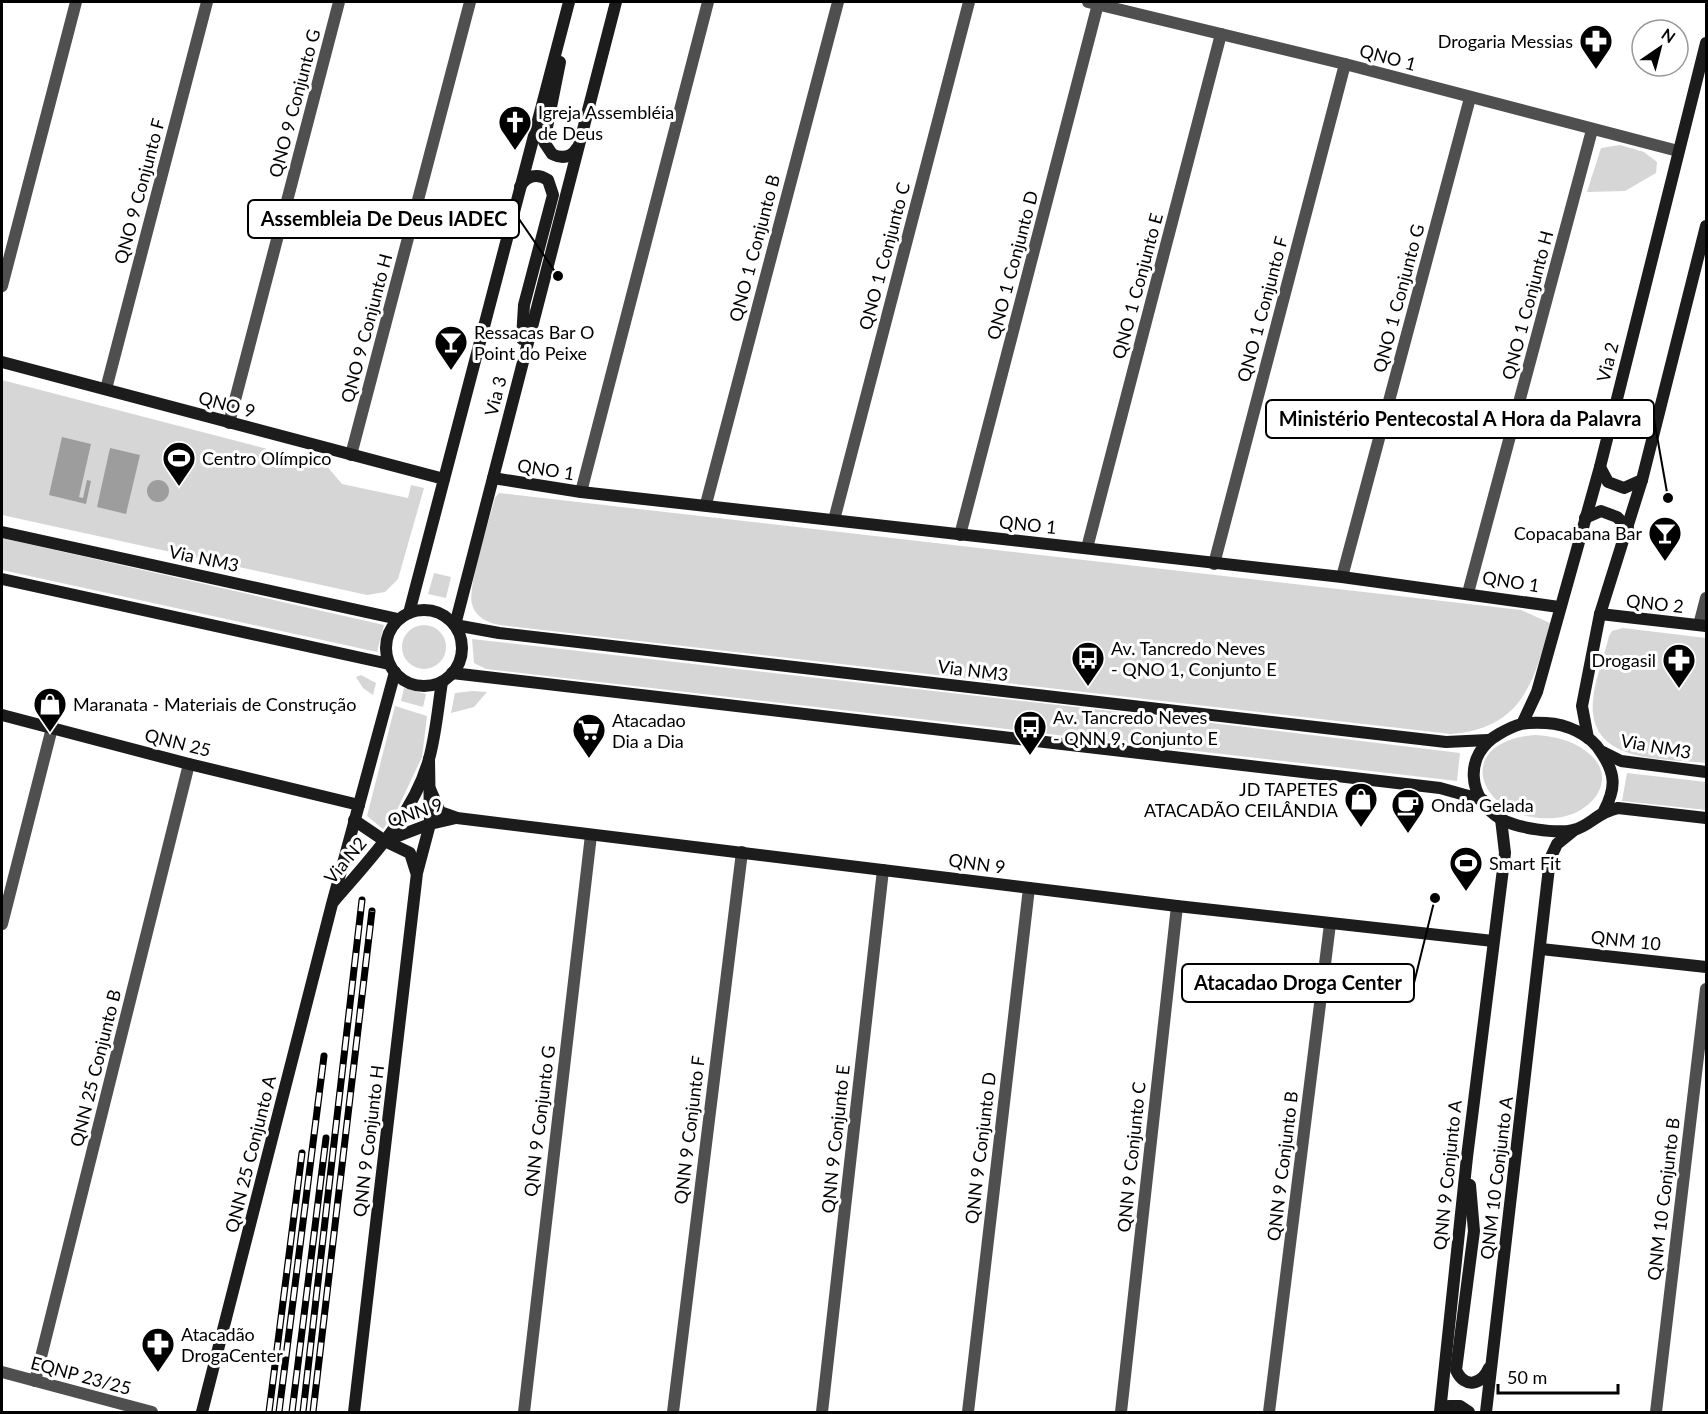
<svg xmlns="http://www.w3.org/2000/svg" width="1708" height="1414" viewBox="0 0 1708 1414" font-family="Lato,sans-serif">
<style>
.green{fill:#d6d6d6}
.water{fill:#9d9d9d}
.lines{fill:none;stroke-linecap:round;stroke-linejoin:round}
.street{stroke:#4f4f4f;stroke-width:12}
.secondary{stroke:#1c1c1c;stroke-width:12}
.rail-casing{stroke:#000;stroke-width:7}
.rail{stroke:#fff;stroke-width:4.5;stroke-dasharray:14;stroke-linecap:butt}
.labels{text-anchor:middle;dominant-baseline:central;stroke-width:6;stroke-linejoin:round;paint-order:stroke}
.poi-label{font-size:18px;fill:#000;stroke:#fff;text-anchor:start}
.street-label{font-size:18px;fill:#000;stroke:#fff}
.leader{fill:none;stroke:#000;stroke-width:2}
.callout-dot{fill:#000;stroke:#fff;stroke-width:2}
.callout{fill:#fff;stroke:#000;stroke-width:2}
.callout-label{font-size:20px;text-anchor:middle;font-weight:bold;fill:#000}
</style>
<rect width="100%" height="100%" fill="#fff"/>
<g class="green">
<polygon points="1620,145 1644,152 1657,162 1656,173 1625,191 1587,192 1601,148"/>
<polygon points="2,380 325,464 342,484 408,498 411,485 424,488 398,579 385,592 367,595 2,515"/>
<path d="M499 493 1521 610 1550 623C1534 683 1522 728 1451 734L500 625C488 623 475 617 472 604 467 589 490 517 495 498Z"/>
<polygon points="2,538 384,625 377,652 2,570"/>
<polygon points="434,573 451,577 446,598 428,594"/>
<circle cx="424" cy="647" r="22"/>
<path d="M1623 628 1706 638V763C1663 758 1587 764 1593 700 1595 679 1604 657 1609 636L1612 631Z"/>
<polygon points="472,639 1120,712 1460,753 1457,781 486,669 474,663"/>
<polygon points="361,675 376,683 373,695 363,688 356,677"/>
<polygon points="404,688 426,694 423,707 401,701"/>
<polygon points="473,691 487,692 474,707 451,713 455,693"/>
<polygon points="395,706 427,716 422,757 397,810 383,829 367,816"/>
<path d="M1535 735C1554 736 1572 740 1587 752 1619 776 1595 811 1562 817 1485 830 1443 743 1535 735Z"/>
<polygon points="1627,773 1706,782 1706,810 1622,801"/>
</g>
<g class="water">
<polygon points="62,437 91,444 79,497 83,498 87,480 91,481 86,504 49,495"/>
<polygon points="110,448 140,455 126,514 97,507"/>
<circle cx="158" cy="491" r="11"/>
</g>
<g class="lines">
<g class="street">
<polyline points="1088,2 1345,64 1678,151"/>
<polyline points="2,286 76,2"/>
<polyline points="106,389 207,2"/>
<polyline points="229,423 339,2"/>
<polyline points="351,455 470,2"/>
<polyline points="581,492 708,2"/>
<polyline points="706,504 838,2"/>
<polyline points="834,520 969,2"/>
<polyline points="960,535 1098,4"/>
<polyline points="1087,548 1221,34"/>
<polyline points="1214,564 1345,64"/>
<polyline points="1342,577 1470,98"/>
<polyline points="1468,593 1592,130"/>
<polyline points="1699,625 1706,598"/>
<polyline points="2,924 52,728"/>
<polyline points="2,1372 152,1412"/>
<polyline points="35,1381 189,764"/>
<polyline points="524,1412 591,835"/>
<polyline points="673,1412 742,852"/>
<polyline points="822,1412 883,870"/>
<polyline points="968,1412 1029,888"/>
<polyline points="1121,1412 1177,906"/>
<polyline points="1269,1412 1330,924"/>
<polyline points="1656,1412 1706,989"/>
</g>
<g class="secondary">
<polyline points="616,2 455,625 499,633 1446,742 1488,740"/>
<path d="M560 62 544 142 552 154C562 159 571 158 577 148"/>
<path d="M520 187C526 175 538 173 548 180L553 195 524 305 522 339"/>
<polyline points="2,362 444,479"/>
<polyline points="1600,467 1608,482 1624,488 1642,480"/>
<polyline points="493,478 581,492 1342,577 1559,607"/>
<polyline points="1585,518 1601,511 1617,517 1628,528"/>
<polyline points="2,532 398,619"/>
<polyline points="2,579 389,664"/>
<circle cx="424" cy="648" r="38"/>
<polyline points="409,613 569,2"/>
<polyline points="1600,614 1706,626"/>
<polyline points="452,673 1440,788 1483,800"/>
<polyline points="2,715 189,764 359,805"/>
<polyline points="1523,722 1537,692 1600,467 1706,43"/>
<polyline points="1588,738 1582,706 1600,614 1642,480 1706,226"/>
<polyline points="1603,752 1621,761 1706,772"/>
<polyline points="430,789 440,812 457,818 1177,906 1493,941"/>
<path d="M1604 811C1616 788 1616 774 1601 752 1590 734 1566 724 1546 723 1524 722 1518 723 1499 734 1463 754 1467 799 1501 819 1517 828 1556 834 1573 830 1589 827 1597 812 1618 808L1706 818"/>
<polyline points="354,820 385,841 410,853 416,872"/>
<polyline points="385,841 430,824 456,818"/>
<path d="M334 901C370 859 414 814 429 759 436 734 438 707 442 682"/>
<polyline points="1541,949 1706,967"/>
<path d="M1470 1185 1474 1231 1456 1370C1465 1390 1482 1384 1489 1368"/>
<polyline points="202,1412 332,904 395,672"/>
<polyline points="354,1412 417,873 430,824 429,759"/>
<polyline points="1440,1412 1467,1157 1505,853 1501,819"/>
<polyline points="1442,1412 1449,1406 1460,1406 1469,1412"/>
<polyline points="1486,1412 1550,859 1557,844 1573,831"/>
</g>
<defs>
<g id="rail">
<polyline points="269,1412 302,1153"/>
<polyline points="279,1412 324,1056"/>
<polyline points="292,1412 326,1138"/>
<polyline points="303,1412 362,900"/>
<polyline points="313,1412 372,911"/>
</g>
</defs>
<use href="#rail" class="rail-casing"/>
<use href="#rail" class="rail"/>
</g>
<defs>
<symbol id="pharmacy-pin" viewBox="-11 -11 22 30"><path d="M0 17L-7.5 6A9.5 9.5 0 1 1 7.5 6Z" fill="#000" stroke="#fff"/><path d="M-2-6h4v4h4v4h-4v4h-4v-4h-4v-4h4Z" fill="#fff"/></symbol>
<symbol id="church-pin" viewBox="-11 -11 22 30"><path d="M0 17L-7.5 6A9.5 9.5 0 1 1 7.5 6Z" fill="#000" stroke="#fff"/><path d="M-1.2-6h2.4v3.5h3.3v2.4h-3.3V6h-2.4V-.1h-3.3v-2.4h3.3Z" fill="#fff"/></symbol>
<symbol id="bar-pin" viewBox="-11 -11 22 30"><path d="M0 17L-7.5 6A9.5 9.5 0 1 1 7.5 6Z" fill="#000" stroke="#fff"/><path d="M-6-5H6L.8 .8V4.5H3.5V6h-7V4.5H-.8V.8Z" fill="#fff"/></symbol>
<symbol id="stadium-pin" viewBox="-11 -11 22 30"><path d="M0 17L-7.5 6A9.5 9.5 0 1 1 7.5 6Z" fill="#000" stroke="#fff"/><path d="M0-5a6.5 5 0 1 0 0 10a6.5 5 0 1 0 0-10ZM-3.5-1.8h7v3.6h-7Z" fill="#fff"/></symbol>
<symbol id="bus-pin" viewBox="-11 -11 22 30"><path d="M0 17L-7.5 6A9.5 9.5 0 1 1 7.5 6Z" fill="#000" stroke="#fff"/><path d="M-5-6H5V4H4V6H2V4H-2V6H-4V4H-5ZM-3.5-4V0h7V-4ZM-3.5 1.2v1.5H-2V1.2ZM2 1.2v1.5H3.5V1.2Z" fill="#fff"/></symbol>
<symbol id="shop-pin" viewBox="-11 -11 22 30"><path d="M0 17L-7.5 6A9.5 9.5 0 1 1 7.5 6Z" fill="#000" stroke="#fff"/><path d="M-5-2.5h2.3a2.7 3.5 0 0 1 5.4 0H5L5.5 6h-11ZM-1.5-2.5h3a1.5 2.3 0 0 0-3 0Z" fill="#fff"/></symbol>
<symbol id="supermarket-pin" viewBox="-11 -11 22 30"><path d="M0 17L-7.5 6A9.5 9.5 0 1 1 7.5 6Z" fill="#000" stroke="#fff"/><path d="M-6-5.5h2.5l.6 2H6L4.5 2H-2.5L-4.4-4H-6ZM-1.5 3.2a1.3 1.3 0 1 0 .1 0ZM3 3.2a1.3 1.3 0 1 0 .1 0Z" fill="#fff"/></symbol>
<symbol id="cafe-pin" viewBox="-11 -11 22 30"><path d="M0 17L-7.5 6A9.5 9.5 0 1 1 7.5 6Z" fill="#000" stroke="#fff"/><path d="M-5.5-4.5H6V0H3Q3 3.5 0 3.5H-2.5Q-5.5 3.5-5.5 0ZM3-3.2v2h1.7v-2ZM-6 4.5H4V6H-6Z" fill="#fff"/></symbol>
</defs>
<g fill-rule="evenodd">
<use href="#pharmacy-pin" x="1577" y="22" width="38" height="52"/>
<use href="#church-pin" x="496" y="103" width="38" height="52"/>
<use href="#bar-pin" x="432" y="323" width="38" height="52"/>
<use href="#stadium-pin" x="160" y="439" width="38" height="52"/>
<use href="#bar-pin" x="1646" y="514" width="38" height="52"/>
<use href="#bus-pin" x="1069" y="639" width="38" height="52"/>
<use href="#pharmacy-pin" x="1660" y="641" width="38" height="52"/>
<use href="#shop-pin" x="31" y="685" width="38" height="52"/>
<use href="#bus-pin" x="1011" y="708" width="38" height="52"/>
<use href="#supermarket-pin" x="570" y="711" width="38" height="52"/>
<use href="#shop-pin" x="1342" y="780" width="38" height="52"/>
<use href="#cafe-pin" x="1389" y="786" width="38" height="52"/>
<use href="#stadium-pin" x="1447" y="844" width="38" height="52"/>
<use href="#pharmacy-pin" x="139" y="1325" width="38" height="52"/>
</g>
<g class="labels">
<g class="poi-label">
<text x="1573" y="41" text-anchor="end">Drogaria Messias</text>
<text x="538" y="112">Igreja Assembléia<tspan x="538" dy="21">de Deus</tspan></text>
<text x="474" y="332">Ressacas Bar O<tspan x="474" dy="21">Point do Peixe</tspan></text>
<text x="202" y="458">Centro Olímpico</text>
<text x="1642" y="533" text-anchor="end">Copacabana Bar</text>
<text x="1111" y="648">Av. Tancredo Neves<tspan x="1111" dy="21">- QNO 1, Conjunto E</tspan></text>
<text x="1656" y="660" text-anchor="end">Drogasil</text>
<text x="73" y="704">Maranata - Materiais de Construção</text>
<text x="1053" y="717">Av. Tancredo Neves<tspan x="1053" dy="21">- QNN 9, Conjunto E</tspan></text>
<text x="612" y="720">Atacadao<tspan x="612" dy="21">Dia a Dia</tspan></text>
<text x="1338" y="789" text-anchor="end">JD TAPETES<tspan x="1338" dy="21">ATACADÃO CEILÂNDIA</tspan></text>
<text x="1431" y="805">Onda Gelada</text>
<text x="1489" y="863">Smart Fit</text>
<text x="181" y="1334">Atacadão<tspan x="181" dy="21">DrogaCenter</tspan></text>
</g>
<g class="street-label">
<text transform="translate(1388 57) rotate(15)">QNO 1</text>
<text transform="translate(294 103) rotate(-75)">QNO 9 Conjunto G</text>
<text transform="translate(139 191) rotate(-75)">QNO 9 Conjunto F</text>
<text transform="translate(754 248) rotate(-75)">QNO 1 Conjunto B</text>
<text transform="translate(884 256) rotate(-75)">QNO 1 Conjunto C</text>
<text transform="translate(1012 265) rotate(-75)">QNO 1 Conjunto D</text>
<text transform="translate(1137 286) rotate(-75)">QNO 1 Conjunto E</text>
<text transform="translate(1398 298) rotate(-75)">QNO 1 Conjunto G</text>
<text transform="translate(1527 305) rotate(-75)">QNO 1 Conjunto H</text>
<text transform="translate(1262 309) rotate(-75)">QNO 1 Conjunto F</text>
<text transform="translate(366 328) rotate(-75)">QNO 9 Conjunto H</text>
<text transform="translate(1607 362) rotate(-76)">Via 2</text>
<text transform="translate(495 396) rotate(-76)">Via 3</text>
<text transform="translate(227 404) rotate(15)">QNO 9</text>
<text transform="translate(546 469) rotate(9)">QNO 1</text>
<text transform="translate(1028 524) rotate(6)">QNO 1</text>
<text transform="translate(204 558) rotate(12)">Via NM3</text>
<text transform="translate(1511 581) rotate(9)">QNO 1</text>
<text transform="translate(1655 603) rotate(6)">QNO 2</text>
<text transform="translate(973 670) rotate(7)">Via NM3</text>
<text transform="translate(178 742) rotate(14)">QNN 25</text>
<text transform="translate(1656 746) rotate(10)">Via NM3</text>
<text transform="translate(415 812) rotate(-18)">QNN 9</text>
<text transform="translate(345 860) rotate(-50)">Via N2</text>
<text transform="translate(977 863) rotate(8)">QNN 9</text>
<text transform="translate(1626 940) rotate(6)">QNM 10</text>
<text transform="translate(95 1068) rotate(-76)">QNN 25 Conjunto B</text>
<text transform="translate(539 1121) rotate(-83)">QNN 9 Conjunto G</text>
<text transform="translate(689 1130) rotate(-83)">QNN 9 Conjunto F</text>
<text transform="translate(835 1139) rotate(-84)">QNN 9 Conjunto E</text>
<text transform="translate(368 1141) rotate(-83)">QNN 9 Conjunto H</text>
<text transform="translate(980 1148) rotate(-83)">QNN 9 Conjunto D</text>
<text transform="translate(250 1154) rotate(-76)">QNN 25 Conjunto A</text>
<text transform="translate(1131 1157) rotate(-84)">QNN 9 Conjunto C</text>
<text transform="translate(1282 1166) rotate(-83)">QNN 9 Conjunto B</text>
<text transform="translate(1447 1175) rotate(-84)">QNN 9 Conjunto A</text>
<text transform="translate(1496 1178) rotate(-83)">QNM 10 Conjunto A</text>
<text transform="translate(1663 1199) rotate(-83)">QNM 10 Conjunto B</text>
<text transform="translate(81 1375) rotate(15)">EQNP 23/25</text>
</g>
</g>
<path class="leader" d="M558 276L519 219M1668 498L1654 419M1435 898L1414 983"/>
<g class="callout-dot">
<circle cx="558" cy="276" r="6"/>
<circle cx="1668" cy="498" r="6"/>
<circle cx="1435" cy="898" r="6"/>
</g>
<g class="callout">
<rect x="248" y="200" width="271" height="38" rx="6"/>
<rect x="1266" y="400" width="388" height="38" rx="6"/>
<rect x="1182" y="964" width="232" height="38" rx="6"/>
</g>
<g class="callout-label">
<text x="384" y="226">Assembleia De Deus IADEC</text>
<text x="1460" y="426">Ministério Pentecostal A Hora da Palavra</text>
<text x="1298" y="990">Atacadao Droga Center</text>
</g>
<rect width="1708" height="1414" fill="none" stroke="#000000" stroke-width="6"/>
<g transform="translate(1660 48) rotate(35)"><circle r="28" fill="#ffffff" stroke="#999999" stroke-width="1.5"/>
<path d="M0-4.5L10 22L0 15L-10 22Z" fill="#000000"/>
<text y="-9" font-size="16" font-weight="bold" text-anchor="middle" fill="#000000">N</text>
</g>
<path d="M1498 1384v9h120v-9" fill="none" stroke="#000000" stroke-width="3"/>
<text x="1507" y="1384" font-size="18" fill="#000000" stroke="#ffffff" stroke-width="4.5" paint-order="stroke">50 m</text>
</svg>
